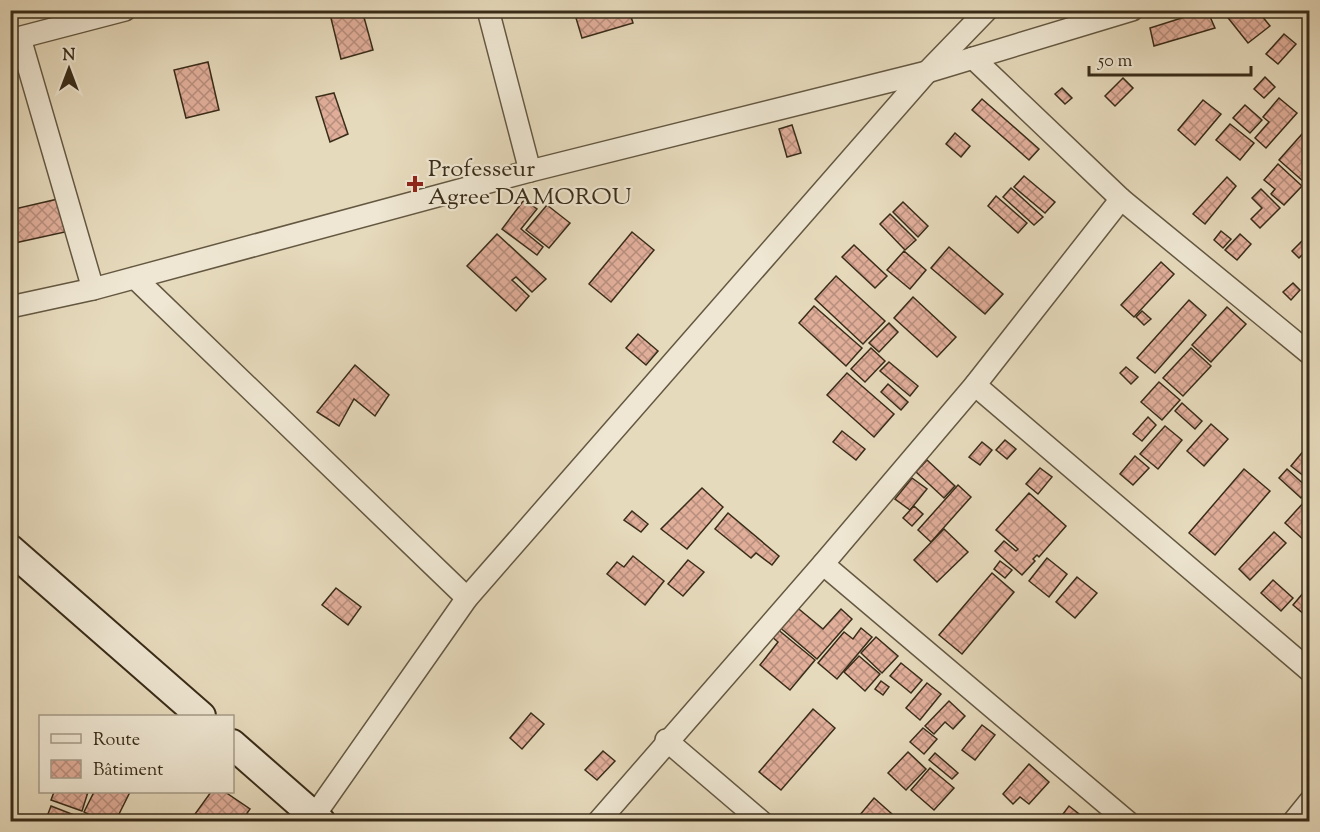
<svg xmlns="http://www.w3.org/2000/svg" width="1320" height="832" viewBox="0 0 1320 832" font-family="'Sorts Mill Goudy',serif">
<style>
.building{fill:url(#building-cross-hatch);stroke:#392c19;stroke-width:1.5}
.lines{fill:none;stroke-linecap:round;stroke-linejoin:round}
.street-casing{stroke:#645842;stroke-width:24}
.secondary-casing{stroke:#392c19;stroke-width:32}
.street{stroke:#efe7d3;stroke-width:21}
.secondary{stroke:#efe7d3;stroke-width:28}
.poi-dot{fill:#8f2418;stroke:#efe7d3;stroke-width:2}
.labels{text-anchor:middle;dominant-baseline:central;stroke-width:4.5;stroke-linejoin:round;paint-order:stroke}
.poi-label{font-size:24px;fill:#392c19;stroke:#efe7d3;text-anchor:start}
</style>
<defs>
<pattern id="building-cross-hatch" width="8" height="8" patternUnits="userSpaceOnUse" patternTransform="scale(1.5)"><rect width="8" height="8" fill="#e1ae9a"/><path d="M0 0l8 8M0 8l8-8" fill="none" stroke="#b78e7d"/></pattern>
</defs>
<rect width="100%" height="100%" fill="#e6dabc"/>
<filter id="stains"><feTurbulence type="fractalNoise" baseFrequency=".00333" numOctaves="4"/><feColorMatrix values="0 0 0 0 .2 0 0 0 0 .09 0 0 0 0 .02 0 0 0 .5 -.17"/></filter>
<radialGradient id="worn" r=".72"><stop offset=".6" stop-color="#630" stop-opacity="0"/><stop offset="1" stop-color="#630" stop-opacity=".3"/></radialGradient>
<g class="building">
<polygon points="329,10 362,10 373,50 341,59"/>
<polygon points="602,10 629,10 633,23 582,38 576,18"/>
<polygon points="1207,10 1215,28 1154,46 1150,28"/>
<polygon points="1229,10 1257,10 1270,26 1248,43 1225,14"/>
<polygon points="1284,34 1296,44 1278,64 1266,54"/>
<polygon points="208,62 219,110 186,118 174,70"/>
<polygon points="1265,77 1275,87 1264,98 1254,89"/>
<polygon points="1123,78 1133,88 1115,106 1105,96"/>
<polygon points="1062,88 1072,98 1065,104 1055,94"/>
<polygon points="334,93 348,134 330,142 316,97"/>
<polygon points="1279,98 1297,113 1266,148 1255,138 1269,122 1263,117"/>
<polygon points="982,99 1039,149 1029,160 972,110"/>
<polygon points="1203,100 1221,114 1195,145 1178,130"/>
<polygon points="1245,105 1262,120 1250,133 1233,118"/>
<polygon points="1230,124 1254,143 1240,160 1216,140"/>
<polygon points="792,125 801,153 787,157 779,129"/>
<polygon points="1310,125 1310,175 1304,182 1279,160"/>
<polygon points="955,133 970,146 961,157 946,144"/>
<polygon points="1278,164 1302,186 1284,205 1271,194 1275,189 1264,180"/>
<polygon points="1024,176 1055,202 1045,213 1014,187"/>
<polygon points="1227,177 1236,186 1205,224 1193,214"/>
<polygon points="1011,188 1043,217 1034,225 1003,197"/>
<polygon points="1261,189 1280,208 1260,228 1251,219 1262,208 1252,198"/>
<polygon points="996,196 1027,223 1018,233 988,206"/>
<polygon points="58,199 65,232 10,244 10,210"/>
<polygon points="524,200 537,209 521,229 543,247 537,255 502,229"/>
<polygon points="903,202 928,226 918,237 893,212"/>
<polygon points="547,205 570,223 549,248 526,230"/>
<polygon points="890,214 916,240 905,250 880,224"/>
<polygon points="1221,231 1231,239 1223,248 1214,240"/>
<polygon points="632,232 654,250 611,302 589,284"/>
<polygon points="1310,233 1310,247 1299,258 1292,251"/>
<polygon points="497,234 546,279 532,292 516,277 512,280 529,296 516,311 467,266"/>
<polygon points="1240,234 1251,244 1237,260 1225,250"/>
<polygon points="854,245 887,276 875,288 842,257"/>
<polygon points="949,247 1003,294 985,314 931,268"/>
<polygon points="904,251 926,270 910,289 887,270"/>
<polygon points="1161,262 1174,274 1134,317 1121,305"/>
<polygon points="836,276 885,321 863,344 815,299"/>
<polygon points="1293,283 1300,290 1291,300 1283,292"/>
<polygon points="913,297 956,337 937,357 894,318"/>
<polygon points="1189,300 1206,315 1155,373 1137,358"/>
<polygon points="814,306 862,348 846,366 799,323"/>
<polygon points="1227,307 1246,324 1211,362 1192,345"/>
<polygon points="1142,311 1151,319 1144,325 1136,317"/>
<polygon points="889,323 898,332 879,352 869,343"/>
<polygon points="638,334 658,351 646,365 626,348"/>
<polygon points="871,348 885,361 865,382 851,369"/>
<polygon points="1191,348 1211,366 1183,396 1163,378"/>
<polygon points="889,362 918,386 910,396 880,371"/>
<polygon points="355,365 389,395 375,416 354,399 339,426 317,412"/>
<polygon points="1126,367 1138,377 1131,384 1120,373"/>
<polygon points="847,373 894,414 874,437 827,395"/>
<polygon points="1159,382 1180,400 1162,420 1141,402"/>
<polygon points="888,384 908,402 901,410 881,392"/>
<polygon points="1182,403 1202,421 1195,429 1175,411"/>
<polygon points="1148,417 1156,425 1142,441 1133,434"/>
<polygon points="1211,424 1228,439 1204,466 1187,451"/>
<polygon points="1165,426 1182,440 1158,469 1140,454"/>
<polygon points="842,431 865,449 856,460 833,442"/>
<polygon points="1005,440 1016,449 1007,459 996,450"/>
<polygon points="982,442 992,450 980,465 969,457"/>
<polygon points="1310,443 1310,481 1291,466"/>
<polygon points="1135,456 1149,468 1133,485 1120,474"/>
<polygon points="927,460 955,486 944,498 916,472"/>
<polygon points="1040,468 1052,477 1038,494 1026,484"/>
<polygon points="1244,469 1270,491 1215,555 1189,533"/>
<polygon points="1287,469 1309,489 1301,498 1279,478"/>
<polygon points="912,478 927,489 910,510 895,499"/>
<polygon points="958,485 971,497 931,542 918,530"/>
<polygon points="702,488 723,507 687,549 661,529"/>
<polygon points="1029,493 1066,526 1039,557 1037,555 1033,559 1035,561 1022,575 995,551 1004,541 1016,551 1018,549 996,530"/>
<polygon points="1304,502 1310,508 1310,537 1306,542 1285,523"/>
<polygon points="914,506 923,514 912,526 903,518"/>
<polygon points="632,511 648,524 641,532 624,520"/>
<polygon points="728,513 779,556 772,565 756,553 751,558 715,529"/>
<polygon points="944,529 968,552 937,582 914,560"/>
<polygon points="1274,532 1286,543 1250,580 1239,569"/>
<polygon points="633,556 664,581 645,605 607,574 617,562 624,567"/>
<polygon points="1047,558 1067,574 1049,597 1029,581"/>
<polygon points="688,560 704,572 683,596 668,584"/>
<polygon points="1000,561 1012,570 1005,578 994,569"/>
<polygon points="992,573 1014,592 962,654 939,635"/>
<polygon points="1077,577 1097,593 1075,618 1056,602"/>
<polygon points="1273,580 1293,598 1281,611 1261,593"/>
<polygon points="1310,585 1310,610 1305,615 1293,605"/>
<polygon points="336,588 361,607 348,625 322,605"/>
<polygon points="794,605 823,629 841,609 852,619 817,659 777,625"/>
<polygon points="776,628 815,660 790,690 760,665 778,642 770,635"/>
<polygon points="861,628 872,637 837,679 818,663 844,632 853,639"/>
<polygon points="876,637 898,656 882,673 861,653"/>
<polygon points="859,656 880,674 865,691 844,672"/>
<polygon points="901,663 922,680 911,693 890,676"/>
<polygon points="881,681 889,687 883,695 875,689"/>
<polygon points="927,683 941,694 920,720 906,708"/>
<polygon points="949,701 965,716 953,729 945,722 934,734 925,726"/>
<polygon points="813,709 835,728 781,790 759,772"/>
<polygon points="531,713 544,724 522,749 510,738"/>
<polygon points="982,725 995,735 975,760 962,750"/>
<polygon points="923,728 937,739 924,754 910,742"/>
<polygon points="603,751 615,761 597,780 585,770"/>
<polygon points="908,752 926,769 906,790 888,773"/>
<polygon points="935,753 958,773 952,779 929,760"/>
<polygon points="1029,764 1049,782 1029,804 1020,797 1013,804 1003,794"/>
<polygon points="930,768 954,788 934,810 911,790"/>
<polygon points="54,792 88,792 82,811 51,800"/>
<polygon points="94,792 130,792 115,822 103,822 84,812"/>
<polygon points="211,792 225,792 250,809 241,822 206,822 195,814"/>
<polygon points="874,798 901,822 854,822"/>
<polygon points="51,806 92,822 45,822"/>
<polygon points="1069,806 1079,814 1074,822 1057,822"/>
</g>
<g class="lines">
<defs>
<g id="street">
<polyline points="488,10 530,171"/>
<polyline points="20,38 93,289"/>
<polyline points="10,40 125,10"/>
<polyline points="973,58 1121,199 1310,354"/>
<polyline points="135,278 467,598"/>
<polyline points="10,307 93,289 530,171 927,72 1132,10"/>
<polyline points="975,385 1310,671"/>
<polyline points="823,564 1128,822"/>
<polyline points="666,740 762,822"/>
<polyline points="314,816 467,598 927,72 987,10"/>
<polyline points="598,822 823,564 975,385 1121,199"/>
<polyline points="1293,822 1310,801"/>
</g>
<g id="secondary">
<polyline points="10,549 201,716"/>
<polyline points="232,744 321,822"/>
</g>
</defs>
<use href="#street" class="street-casing"/>
<use href="#secondary" class="secondary-casing"/>
<use href="#street" class="street"/>
<use href="#secondary" class="secondary"/>
</g>
<path class="poi-dot" d="M412 175h6v6h6v6h-6v6h-6v-6h-6v-6h6z"/>
<g class="labels">
<g class="poi-label">
<text x="428" y="170">Professeur<tspan x="428" dy="28">Agree DAMOROU</tspan></text>
</g>
</g>
<rect width="1320" height="832" fill="none" stroke="#e6dabc" stroke-width="36"/>
<rect x="12" y="12" width="1296" height="808" fill="none" stroke="#392c19" stroke-width="3"/>
<rect x="18" y="18" width="1284" height="796" fill="none" stroke="#392c19" stroke-width="1.5"/>
<rect x="39" y="715" width="195" height="78" fill="#efe7d3" stroke="#a69c89" stroke-width="1.5"/>
<rect x="51" y="734" width="30" height="9" fill="#efe7d3" stroke="#a69c89" stroke-width="1.5"/>
<text x="93" y="745" font-size="18" fill="#392c19">Route</text>
<rect x="51" y="760" width="30" height="18" fill="url(#building-cross-hatch)" stroke="#a69c89" stroke-width="1.5"/>
<text x="93" y="775" font-size="18" fill="#392c19">Bâtiment</text>
<g transform="translate(69 69)" stroke="#efe7d3" stroke-width="4.5" paint-order="stroke">
<path d="M0-4.5L10 22L0 15L-10 22Z" fill="#392c19"/>
<text y="-9" font-size="16" font-weight="bold" text-anchor="middle" fill="#392c19">N</text>
</g>
<path d="M1089 66v9h162v-9" fill="none" stroke="#392c19" stroke-width="3"/>
<text x="1098" y="66" font-size="18" fill="#392c19" stroke="#efe7d3" stroke-width="4.5" paint-order="stroke">50 m</text>
<rect width="100%" height="100%" filter="url(#stains)"/>
<rect width="100%" height="100%" fill="url(#worn)"/>
</svg>
